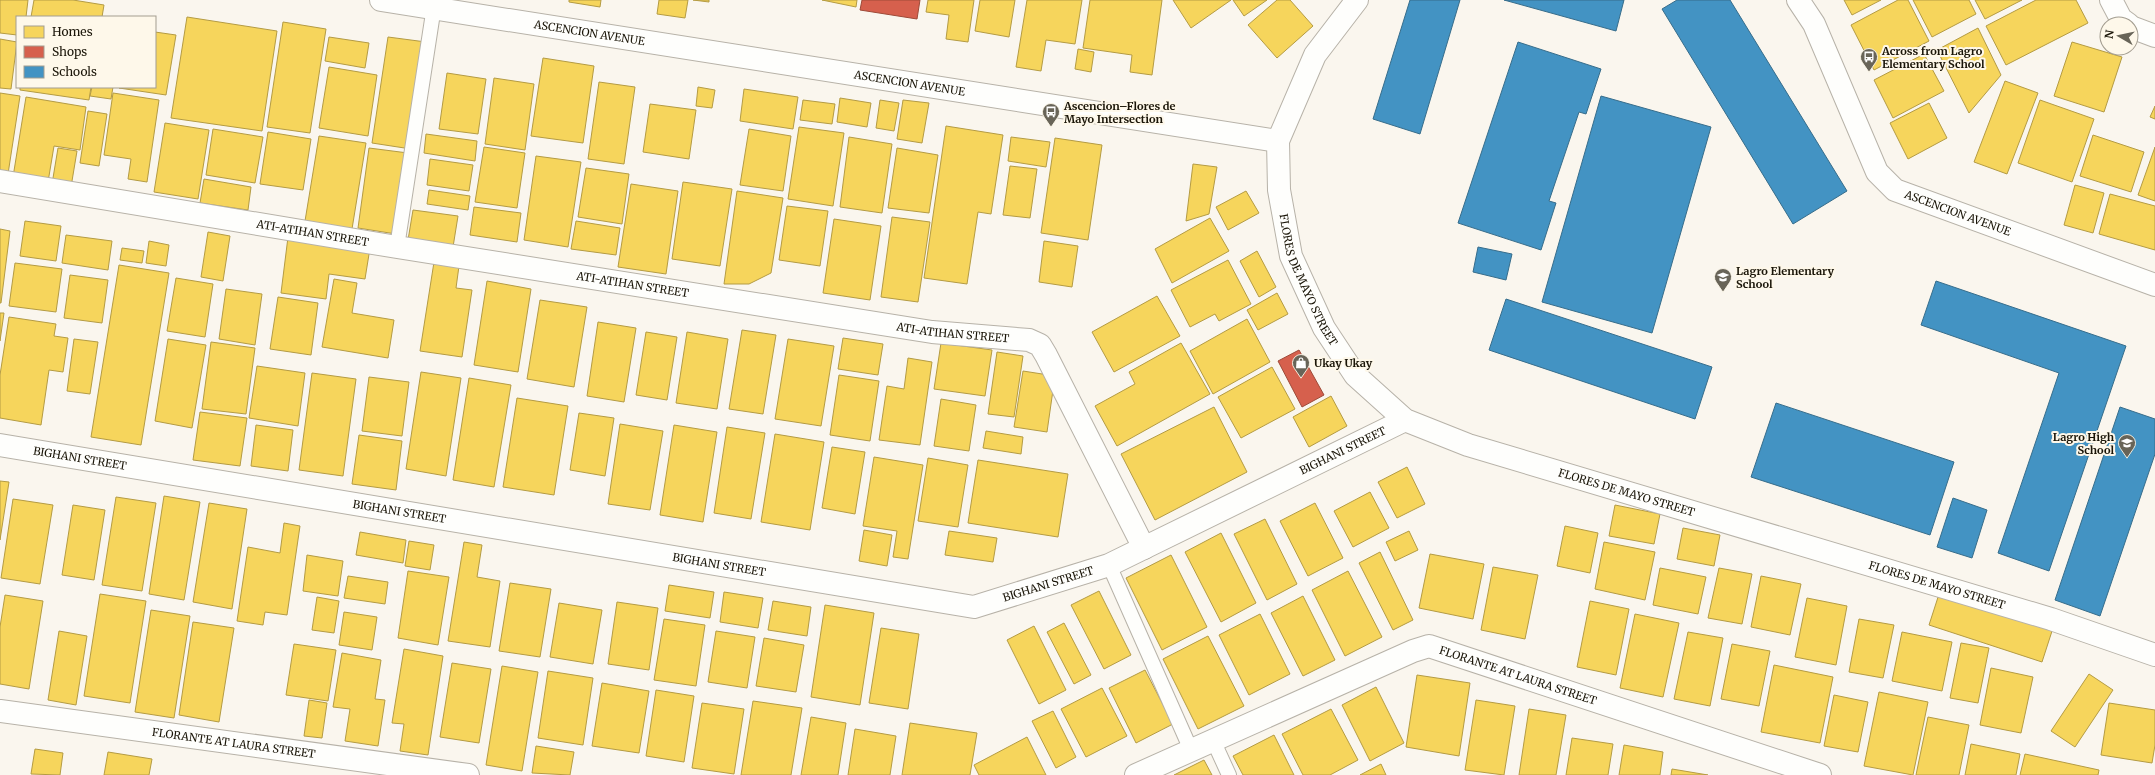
<svg xmlns="http://www.w3.org/2000/svg" width="2155" height="775" viewBox="0 0 2155 775" font-family="Merriweather,serif">
<style>
.homes{fill:#f6d55c;stroke:#b49b43}
.shops{fill:#d6604d;stroke:#9e4a38}
.schools{fill:#4393c3;stroke:#376d8b}
.lines{fill:none;stroke-linecap:round;stroke-linejoin:round}
.service-casing{stroke:#b7b2a8;stroke-width:16}
.minor-casing{stroke:#b7b2a8;stroke-width:24}
.tertiary-casing{stroke:#b7b2a8;stroke-width:24}
.service{stroke:#fefefc;stroke-width:14}
.minor{stroke:#fefefc;stroke-width:22}
.tertiary{stroke:#fefefc;stroke-width:22}
.labels{text-anchor:middle;dominant-baseline:central;stroke-width:4;stroke-linejoin:round;paint-order:stroke}
.street-label{font-size:11px;fill:#1a1508;stroke:#fef8ea}
.poi-label{font-size:11px;font-weight:bold;fill:#1a1508;stroke:#fef8ea;text-anchor:start}
</style>
<rect width="100%" height="100%" fill="#faf6ee"/>
<g class="homes">
<polygon points="0,0 28,0 26,17 17,17 17,35 0,33"/>
<polygon points="34,0 73,0 104,5 102,17 31,17"/>
<polygon points="569,0 601,0 600,7 569,2"/>
<polygon points="659,0 688,0 685,18 657,14"/>
<polygon points="693,0 709,0 709,2"/>
<polygon points="822,0 857,0 856,7"/>
<polygon points="928,0 974,0 968,42 946,39 949,15 926,12"/>
<polygon points="980,0 1015,0 1009,37 975,31"/>
<polygon points="1027,0 1082,0 1075,44 1046,40 1041,71 1016,67"/>
<polygon points="1090,0 1162,0 1152,75 1130,72 1132,55 1083,48"/>
<polygon points="1173,0 1231,0 1191,28"/>
<polygon points="1233,0 1267,0 1244,16"/>
<polygon points="1277,0 1290,0 1313,26 1277,58 1248,25"/>
<polygon points="1844,0 1881,0 1852,15"/>
<polygon points="1898,0 1908,0 1929,41 1874,70 1851,25"/>
<polygon points="1913,0 1969,0 1976,14 1932,37"/>
<polygon points="1975,0 2022,0 1985,19"/>
<polygon points="2036,0 2076,0 2088,23 2006,65 1986,26"/>
<polygon points="187,17 277,31 262,131 171,118"/>
<polygon points="283,22 326,29 310,133 267,127"/>
<polygon points="1978,28 2001,75 1969,113 1937,50"/>
<polygon points="155,32 176,35 166,95 119,88 155,87"/>
<polygon points="329,37 369,43 365,68 325,61"/>
<polygon points="388,37 426,42 411,149 372,143"/>
<polygon points="0,39 17,42 11,89 0,88"/>
<polygon points="2072,42 2122,57 2104,112 2054,96"/>
<polygon points="1078,49 1094,52 1091,72 1075,69"/>
<polygon points="1924,54 1944,91 1893,118 1874,80"/>
<polygon points="543,58 594,66 583,143 531,136"/>
<polygon points="329,67 377,75 368,136 319,128"/>
<polygon points="447,73 486,79 478,134 439,129"/>
<polygon points="494,78 534,84 525,150 485,144"/>
<polygon points="2005,81 2038,93 2007,174 1974,162"/>
<polygon points="599,82 635,87 624,164 588,159"/>
<polygon points="20,87 91,87 89,100 20,90"/>
<polygon points="92,87 113,87 111,99 90,96"/>
<polygon points="698,87 715,90 712,108 696,106"/>
<polygon points="744,89 798,97 793,129 740,121"/>
<polygon points="0,93 20,96 8,174 0,173"/>
<polygon points="113,93 159,100 147,182 128,179 131,159 104,155"/>
<polygon points="26,97 86,107 80,150 54,146 48,182 13,177"/>
<polygon points="840,98 871,103 867,127 837,122"/>
<polygon points="803,100 835,104 832,124 800,120"/>
<polygon points="880,100 899,103 894,131 876,128"/>
<polygon points="903,100 929,103 922,143 897,139"/>
<polygon points="2040,100 2094,119 2072,182 2018,163"/>
<polygon points="1929,103 1947,138 1908,159 1890,123"/>
<polygon points="650,104 696,110 689,159 643,152"/>
<polygon points="2155,106 2155,119 2150,117"/>
<polygon points="88,111 107,114 99,166 80,163"/>
<polygon points="165,123 209,130 198,199 154,192"/>
<polygon points="946,126 1003,135 991,214 978,212 967,284 924,278"/>
<polygon points="799,127 844,133 833,206 788,199"/>
<polygon points="213,129 263,137 255,183 206,175"/>
<polygon points="749,129 791,136 783,191 740,185"/>
<polygon points="268,132 311,139 303,190 260,184"/>
<polygon points="426,134 477,141 475,161 424,153"/>
<polygon points="2093,135 2144,152 2131,192 2080,176"/>
<polygon points="319,136 366,143 352,229 305,221"/>
<polygon points="849,137 892,144 882,213 840,207"/>
<polygon points="1011,137 1050,142 1046,167 1008,161"/>
<polygon points="1055,138 1102,145 1088,240 1041,233"/>
<polygon points="484,147 525,153 517,208 475,202"/>
<polygon points="2155,147 2155,201 2138,195"/>
<polygon points="58,148 77,151 71,187 52,184"/>
<polygon points="369,148 408,153 396,234 358,228"/>
<polygon points="897,148 938,155 929,213 888,208"/>
<polygon points="536,156 581,162 568,247 524,240"/>
<polygon points="430,159 473,165 469,191 427,185"/>
<polygon points="1193,164 1217,167 1209,214 1186,221"/>
<polygon points="1010,166 1037,169 1030,218 1003,215"/>
<polygon points="586,168 629,174 622,224 578,217"/>
<polygon points="204,179 251,187 248,210 200,203"/>
<polygon points="683,182 732,189 720,266 672,259"/>
<polygon points="631,184 678,191 666,274 618,267"/>
<polygon points="2075,185 2104,193 2093,233 2064,225"/>
<polygon points="429,190 470,196 468,210 427,204"/>
<polygon points="737,191 783,198 771,273 749,284 724,284"/>
<polygon points="1246,191 1259,213 1228,230 1216,207"/>
<polygon points="2110,194 2155,206 2155,250 2099,234"/>
<polygon points="787,206 828,211 820,266 779,260"/>
<polygon points="474,207 521,213 517,242 470,235"/>
<polygon points="413,210 458,216 453,247 408,240"/>
<polygon points="892,217 930,222 918,302 881,297"/>
<polygon points="1210,218 1229,251 1172,283 1155,249"/>
<polygon points="834,219 881,226 870,300 823,293"/>
<polygon points="25,221 61,226 56,261 20,256"/>
<polygon points="576,221 620,228 616,255 571,249"/>
<polygon points="0,229 10,231 1,303 0,303"/>
<polygon points="208,232 230,236 223,281 201,277"/>
<polygon points="66,235 112,241 108,270 62,263"/>
<polygon points="288,237 370,248 365,279 329,274 326,299 281,293"/>
<polygon points="149,241 169,245 166,266 146,263"/>
<polygon points="1044,241 1078,246 1072,287 1039,282"/>
<polygon points="122,248 144,251 142,263 120,260"/>
<polygon points="1257,251 1276,287 1259,297 1240,261"/>
<polygon points="1228,260 1251,304 1219,321 1215,314 1190,327 1171,290"/>
<polygon points="434,262 459,266 456,288 472,290 462,357 420,351"/>
<polygon points="15,263 62,269 56,312 9,306"/>
<polygon points="119,265 169,273 141,445 91,437"/>
<polygon points="70,275 108,280 102,323 64,318"/>
<polygon points="176,278 213,284 205,337 167,331"/>
<polygon points="334,279 357,283 352,313 394,320 388,358 322,347"/>
<polygon points="487,281 531,289 518,372 474,365"/>
<polygon points="226,289 262,294 255,345 219,339"/>
<polygon points="1277,293 1288,314 1258,330 1247,310"/>
<polygon points="1157,296 1180,336 1114,372 1092,332"/>
<polygon points="278,297 318,303 311,355 270,349"/>
<polygon points="540,300 587,307 574,387 527,379"/>
<polygon points="0,313 4,313 0,341"/>
<polygon points="9,317 56,324 54,336 68,338 63,372 49,370 41,425 0,418 0,375"/>
<polygon points="1247,319 1270,362 1213,394 1190,351"/>
<polygon points="598,322 636,328 624,402 587,396"/>
<polygon points="742,330 776,335 763,414 729,409"/>
<polygon points="646,332 677,337 667,400 636,395"/>
<polygon points="687,332 728,339 717,409 676,403"/>
<polygon points="843,338 883,344 878,375 838,369"/>
<polygon points="74,339 98,342 90,394 67,391"/>
<polygon points="168,339 206,345 192,428 155,421"/>
<polygon points="788,339 834,346 821,426 775,419"/>
<polygon points="211,342 255,348 246,414 202,409"/>
<polygon points="941,343 992,350 985,396 934,389"/>
<polygon points="1181,343 1210,394 1117,446 1095,406 1135,384 1129,372"/>
<polygon points="997,352 1023,356 1014,417 988,414"/>
<polygon points="908,358 932,362 920,445 879,440 887,386 904,389"/>
<polygon points="257,366 305,373 298,426 249,418"/>
<polygon points="1272,367 1295,409 1241,438 1218,397"/>
<polygon points="1023,371 1055,376 1047,432 1014,427"/>
<polygon points="421,372 461,378 446,476 406,469"/>
<polygon points="312,373 356,379 343,476 299,470"/>
<polygon points="839,375 879,381 870,441 830,435"/>
<polygon points="369,377 409,382 402,436 362,431"/>
<polygon points="469,378 511,385 494,487 453,480"/>
<polygon points="1331,396 1347,426 1309,447 1293,417"/>
<polygon points="517,398 568,406 554,495 503,487"/>
<polygon points="941,399 976,405 969,451 934,446"/>
<polygon points="1214,407 1247,472 1155,520 1121,454"/>
<polygon points="200,412 247,418 240,466 193,460"/>
<polygon points="579,413 614,418 605,476 570,470"/>
<polygon points="620,424 663,431 650,510 608,504"/>
<polygon points="256,425 293,430 288,471 251,466"/>
<polygon points="674,425 717,432 703,522 660,515"/>
<polygon points="727,427 765,433 751,519 714,513"/>
<polygon points="986,431 1023,437 1021,454 983,448"/>
<polygon points="775,434 824,442 810,530 761,522"/>
<polygon points="359,435 402,441 396,490 352,484"/>
<polygon points="832,447 865,452 855,514 822,508"/>
<polygon points="874,457 923,465 908,559 893,557 897,531 863,526"/>
<polygon points="928,458 968,465 958,527 918,521"/>
<polygon points="978,460 1068,474 1058,537 968,523"/>
<polygon points="1407,467 1425,504 1397,518 1378,482"/>
<polygon points="0,481 9,482 0,540"/>
<polygon points="1370,492 1389,528 1353,547 1334,511"/>
<polygon points="164,496 200,502 184,600 149,594"/>
<polygon points="116,497 156,503 142,591 102,585"/>
<polygon points="13,499 53,505 40,584 1,578"/>
<polygon points="209,503 247,509 232,609 193,602"/>
<polygon points="1315,503 1343,558 1308,576 1280,521"/>
<polygon points="73,505 105,510 94,580 62,575"/>
<polygon points="1615,505 1660,514 1654,544 1609,536"/>
<polygon points="1265,519 1297,584 1267,600 1234,534"/>
<polygon points="284,523 300,526 287,615 265,612 263,625 237,621 248,547 280,553"/>
<polygon points="1565,526 1598,533 1590,573 1557,566"/>
<polygon points="1683,528 1720,535 1714,566 1677,559"/>
<polygon points="864,530 892,535 887,566 859,561"/>
<polygon points="949,531 997,538 993,562 945,555"/>
<polygon points="1409,531 1418,550 1395,561 1386,542"/>
<polygon points="360,532 406,540 403,563 356,555"/>
<polygon points="1221,533 1256,603 1221,622 1185,552"/>
<polygon points="409,541 434,545 430,570 405,566"/>
<polygon points="464,542 482,545 477,577 500,581 490,647 448,641"/>
<polygon points="1604,542 1655,552 1645,600 1595,589"/>
<polygon points="1380,552 1413,620 1393,630 1359,563"/>
<polygon points="1430,554 1484,564 1473,619 1419,608"/>
<polygon points="307,555 343,561 338,596 303,591"/>
<polygon points="1171,555 1207,627 1162,650 1126,578"/>
<polygon points="1493,567 1538,575 1525,639 1481,630"/>
<polygon points="1660,568 1706,577 1698,614 1653,605"/>
<polygon points="1719,568 1752,574 1742,624 1708,618"/>
<polygon points="408,571 449,577 438,645 398,638"/>
<polygon points="1348,571 1382,637 1345,656 1312,590"/>
<polygon points="348,576 388,582 385,604 344,598"/>
<polygon points="1761,576 1801,584 1790,635 1751,627"/>
<polygon points="510,583 551,589 540,657 499,651"/>
<polygon points="669,585 714,592 710,618 665,611"/>
<polygon points="1099,591 1131,655 1104,669 1071,605"/>
<polygon points="1940,591 2053,628 2042,662 1929,625"/>
<polygon points="724,592 763,598 758,628 720,622"/>
<polygon points="100,594 146,601 130,703 84,696"/>
<polygon points="5,595 43,601 29,689 0,684 0,627"/>
<polygon points="1303,596 1335,660 1303,676 1271,613"/>
<polygon points="317,597 339,601 334,633 312,630"/>
<polygon points="1807,598 1847,606 1836,665 1795,657"/>
<polygon points="773,601 811,607 807,636 768,630"/>
<polygon points="1590,601 1629,609 1616,675 1577,667"/>
<polygon points="617,602 658,608 649,670 608,664"/>
<polygon points="559,603 602,610 593,664 550,657"/>
<polygon points="825,605 874,613 860,705 811,697"/>
<polygon points="151,610 190,616 174,718 135,712"/>
<polygon points="344,612 377,617 372,650 339,645"/>
<polygon points="1260,614 1290,674 1249,695 1219,635"/>
<polygon points="1635,614 1679,623 1663,697 1620,688"/>
<polygon points="664,619 705,625 696,686 654,680"/>
<polygon points="1859,619 1894,625 1883,678 1849,672"/>
<polygon points="193,622 234,628 219,722 179,715"/>
<polygon points="1064,623 1091,675 1074,684 1047,632"/>
<polygon points="1034,626 1066,690 1039,704 1007,640"/>
<polygon points="881,628 919,634 908,709 869,703"/>
<polygon points="59,631 87,636 76,705 48,700"/>
<polygon points="716,631 755,637 747,688 708,682"/>
<polygon points="1688,632 1723,638 1710,706 1674,699"/>
<polygon points="1902,632 1952,642 1942,691 1892,681"/>
<polygon points="1208,636 1244,706 1198,729 1163,659"/>
<polygon points="764,638 804,645 796,692 756,686"/>
<polygon points="1961,643 1989,648 1978,703 1950,698"/>
<polygon points="294,644 336,650 328,701 286,695"/>
<polygon points="1732,644 1770,651 1759,706 1721,699"/>
<polygon points="404,649 443,656 428,755 400,751 404,724 392,723"/>
<polygon points="342,653 381,660 375,699 385,700 378,746 345,741 350,709 333,707"/>
<polygon points="452,663 491,669 479,743 440,737"/>
<polygon points="1774,665 1833,677 1820,743 1761,732"/>
<polygon points="502,666 538,672 522,771 486,765"/>
<polygon points="1991,668 2033,677 2021,733 1980,725"/>
<polygon points="1145,670 1173,724 1136,743 1109,688"/>
<polygon points="548,671 593,678 583,745 538,738"/>
<polygon points="2089,674 2113,690 2075,747 2051,731"/>
<polygon points="1417,675 1470,683 1459,756 1406,747"/>
<polygon points="602,683 649,691 639,753 592,746"/>
<polygon points="1376,687 1404,743 1370,761 1342,705"/>
<polygon points="1102,688 1127,736 1086,757 1061,709"/>
<polygon points="656,690 694,696 684,762 646,756"/>
<polygon points="1879,692 1928,702 1913,775 1864,766"/>
<polygon points="1834,695 1868,702 1858,752 1824,746"/>
<polygon points="309,700 327,703 322,738 304,736"/>
<polygon points="1476,700 1515,706 1504,775 1465,770"/>
<polygon points="753,701 802,708 791,775 741,775"/>
<polygon points="702,703 744,709 734,774 692,768"/>
<polygon points="2109,703 2155,710 2155,745 2152,763 2101,755"/>
<polygon points="1331,709 1358,760 1330,775 1303,775 1282,734"/>
<polygon points="1529,709 1566,715 1556,775 1519,775"/>
<polygon points="1053,711 1076,757 1056,768 1032,721"/>
<polygon points="811,717 846,723 838,775 801,775"/>
<polygon points="1928,717 1969,725 1959,775 1916,775"/>
<polygon points="910,723 977,733 970,775 902,775"/>
<polygon points="855,729 896,736 890,775 848,775"/>
<polygon points="1274,735 1294,775 1243,775 1233,756"/>
<polygon points="1027,737 1046,775 979,775 974,765"/>
<polygon points="1572,738 1613,744 1608,775 1566,775"/>
<polygon points="1971,744 2020,754 2016,775 1965,775"/>
<polygon points="1624,745 1663,752 1660,775 1619,775"/>
<polygon points="536,746 574,752 570,775 532,773"/>
<polygon points="35,749 63,753 60,775 31,774"/>
<polygon points="108,752 152,759 149,775 104,775"/>
<polygon points="2025,754 2099,770 2098,775 2020,775"/>
<polygon points="1204,760 1212,775 1174,775"/>
<polygon points="1381,764 1386,775 1360,775"/>
<polygon points="1672,769 1708,775 1671,775"/>
</g>
<g class="shops">
<polygon points="862,0 920,0 917,19 860,10"/>
<polygon points="1299,350 1324,395 1302,407 1278,361"/>
</g>
<g class="schools">
<polygon points="1410,0 1460,0 1420,134 1373,119"/>
<polygon points="1504,0 1624,0 1616,31"/>
<polygon points="1677,0 1730,0 1847,191 1793,224 1662,9"/>
<polygon points="1518,42 1601,69 1586,114 1579,112 1549,201 1556,203 1541,250 1458,223"/>
<polygon points="1601,96 1711,127 1652,333 1542,302"/>
<polygon points="1478,247 1512,254 1506,280 1473,272"/>
<polygon points="1936,281 2126,346 2049,571 1998,553 2059,373 1921,325"/>
<polygon points="1506,299 1712,367 1695,419 1489,350"/>
<polygon points="1776,403 1954,462 1930,535 1751,477"/>
<polygon points="2120,407 2155,419 2155,454 2100,616 2055,600"/>
<polygon points="1953,498 1987,510 1972,558 1937,547"/>
</g>
<g class="lines">
<defs>
<g id="service">
<polyline points="397,247 435,0"/>
<polyline points="1109,565 1191,750"/>
<polyline points="1213,740 1229,775"/>
</g>
<g id="minor">
<polyline points="2111,0 2121,19 2128,24"/>
<polyline points="2131,27 2155,36"/>
<path id="s1" d="M0 181 397 247 932 332 1029 340 1040 345 1046 355 1144 548"/>
<path id="s2" d="M0 445 974 607 1109 565 1405 420"/>
<path id="s3" d="M0 711 468 775"/>
<path id="s4" d="M1136 775 1413 651 1429 646 1820 775"/>
</g>
<g id="tertiary">
<path id="s5" d="M381 0 1278 141"/>
<path id="s6" d="M1357 0 1315 55 1278 141 1279 190 1291 256 1324 328 1355 375 1405 420 1468 445 2051 619 2155 655"/>
<path id="s7" d="M1798 0 1814 24 1877 172 1895 190 2155 285"/>
</g>
</defs>
<use href="#service" class="service-casing"/>
<use href="#minor" class="minor-casing"/>
<use href="#tertiary" class="tertiary-casing"/>
<use href="#service" class="service"/>
<use href="#minor" class="minor"/>
<use href="#tertiary" class="tertiary"/>
</g>
<defs>
<symbol id="bus-pin" viewBox="-11 -11 22 30"><path d="M0 17L-7.5 6A9.5 9.5 0 1 1 7.5 6Z" fill="#686458" stroke="#fef8ea"/><path d="M-5-6H5V4H4V6H2V4H-2V6H-4V4H-5ZM-3.5-4V0h7V-4ZM-3.5 1.2v1.5H-2V1.2ZM2 1.2v1.5H3.5V1.2Z" fill="#fff"/></symbol>
<symbol id="school-pin" viewBox="-11 -11 22 30"><path d="M0 17L-7.5 6A9.5 9.5 0 1 1 7.5 6Z" fill="#686458" stroke="#fef8ea"/><path d="M0-5L7-2L0 1L-7-2ZM-4 1L0 2.5L4 1V4Q0 6-4 4Z" fill="#fff"/></symbol>
<symbol id="shop-pin" viewBox="-11 -11 22 30"><path d="M0 17L-7.5 6A9.5 9.5 0 1 1 7.5 6Z" fill="#686458" stroke="#fef8ea"/><path d="M-5-2.5h2.3a2.7 3.5 0 0 1 5.4 0H5L5.5 6h-11ZM-1.5-2.5h3a1.5 2.3 0 0 0-3 0Z" fill="#fff"/></symbol>
</defs>
<g fill-rule="evenodd">
<use href="#bus-pin" x="1859" y="47" width="20" height="27"/>
<use href="#bus-pin" x="1041" y="102" width="20" height="27"/>
<use href="#school-pin" x="1713" y="267" width="20" height="27"/>
<use href="#shop-pin" x="1291" y="353" width="20" height="27"/>
<use href="#school-pin" x="2117" y="433" width="20" height="27"/>
</g>
<g class="labels">
<g class="street-label">
<text stroke="none"><textPath href="#s5" startOffset="211">ASCENCION AVENUE</textPath></text>
<text stroke="none"><textPath href="#s5" startOffset="535">ASCENCION AVENUE</textPath></text>
<text stroke="none"><textPath href="#s7" startOffset="282">ASCENCION AVENUE</textPath></text>
<text stroke="none"><textPath href="#s1" startOffset="317">ATI-ATIHAN STREET</textPath></text>
<text stroke="none"><textPath href="#s6" startOffset="307">FLORES DE MAYO STREET</textPath></text>
<text stroke="none"><textPath href="#s1" startOffset="641">ATI-ATIHAN STREET</textPath></text>
<text stroke="none"><textPath href="#s1" startOffset="965">ATI-ATIHAN STREET</textPath></text>
<text stroke="none"><textPath href="#s2" startOffset="1389">BIGHANI STREET</textPath></text>
<text stroke="none"><textPath href="#s2" startOffset="81">BIGHANI STREET</textPath></text>
<text stroke="none"><textPath href="#s6" startOffset="715">FLORES DE MAYO STREET</textPath></text>
<text stroke="none"><textPath href="#s2" startOffset="405">BIGHANI STREET</textPath></text>
<text stroke="none"><textPath href="#s2" startOffset="729">BIGHANI STREET</textPath></text>
<text stroke="none"><textPath href="#s2" startOffset="1065">BIGHANI STREET</textPath></text>
<text stroke="none"><textPath href="#s6" startOffset="1039">FLORES DE MAYO STREET</textPath></text>
<text stroke="none"><textPath href="#s4" startOffset="414">FLORANTE AT LAURA STREET</textPath></text>
<text stroke="none"><textPath href="#s3" startOffset="236">FLORANTE AT LAURA STREET</textPath></text>
</g>
<g class="poi-label">
<text x="1882" y="51">Across from Lagro<tspan x="1882" dy="13">Elementary School</tspan></text>
<text x="1064" y="106">Ascencion–Flores de<tspan x="1064" dy="13">Mayo Intersection</tspan></text>
<text x="1736" y="271">Lagro Elementary<tspan x="1736" dy="13">School</tspan></text>
<text x="1314" y="363">Ukay Ukay</text>
<text x="2114" y="437" text-anchor="end">Lagro High<tspan x="2114" dy="13">School</tspan></text>
</g>
</g>
<rect x="16" y="16" width="140" height="72" fill="#fef8ea" stroke="#a39d90"/>
<rect x="24" y="26" width="20" height="12" fill="#f6d55c" stroke="#a39d90"/>
<text x="52" y="36" font-size="12" fill="#1a1508">Homes</text>
<rect x="24" y="46" width="20" height="12" fill="#d6604d" stroke="#a39d90"/>
<text x="52" y="56" font-size="12" fill="#1a1508">Shops</text>
<rect x="24" y="66" width="20" height="12" fill="#4393c3" stroke="#a39d90"/>
<text x="52" y="76" font-size="12" fill="#1a1508">Schools</text>
<g transform="translate(2119 36) rotate(279)"><circle r="19" fill="#fef8ea" stroke="#a39d90"/>
<path d="M0-3L7 15L0 10L-7 15Z" fill="#686458"/>
<text y="-6" font-size="11" font-weight="bold" text-anchor="middle" fill="#1a1508">N</text>
</g>
</svg>
